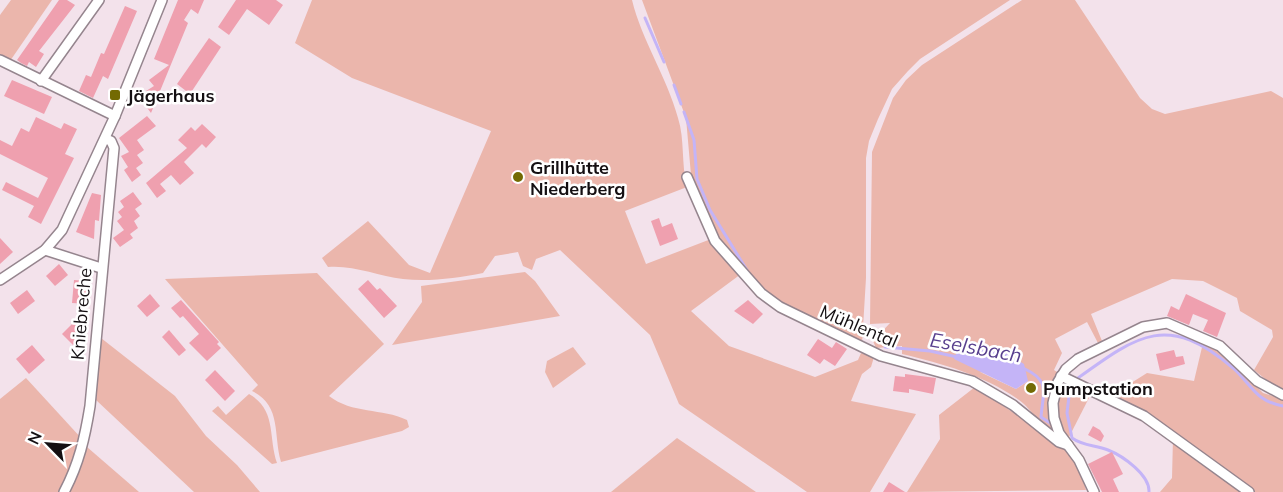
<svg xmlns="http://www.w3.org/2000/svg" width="1283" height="492" viewBox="0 0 1283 492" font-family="Mulish,sans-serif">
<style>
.green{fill:#ebb6ac;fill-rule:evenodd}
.water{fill:#c4b4f7}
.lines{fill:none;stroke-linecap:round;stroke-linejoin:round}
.stream{stroke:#c4b4f7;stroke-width:3}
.building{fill:#efa0af}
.minor-casing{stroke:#95858e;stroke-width:12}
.minor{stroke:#fff;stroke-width:9}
.poi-dot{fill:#736a03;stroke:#fff;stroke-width:2}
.labels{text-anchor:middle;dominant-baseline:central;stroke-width:5;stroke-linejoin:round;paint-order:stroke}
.poi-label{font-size:18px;font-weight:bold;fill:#140f12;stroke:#fff;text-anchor:start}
.street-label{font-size:18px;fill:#140f12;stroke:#fff}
.water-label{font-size:20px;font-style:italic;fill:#583f8e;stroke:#fff}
</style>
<rect width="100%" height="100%" fill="#f3e2eb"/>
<g class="green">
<polygon points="11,0 52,0 10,61 0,56 0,15"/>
<path d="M312 0H632C642 41 667 77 678 118 685 140 681 164 687 187L625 211 646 264 711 239 741 274 691 311 729 346 815 377 858 360 861 353 874 357 871 367 862 374 851 401 916 414 870 492H807L679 404 650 335 560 250 536 259 532 270 523 266 518 252 495 256 483 273C457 278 429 282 403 279 378 276 354 265 328 267L322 258 368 221 409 265 430 273 491 131 352 78 295 43Z"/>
<polygon points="642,0 1010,0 920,59 908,71 892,89 878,119 869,141 866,158 866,278 862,344 789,311 757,286 719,239 691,175 686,118"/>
<path d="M1022 0H1075L1140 98 1152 109 1165 114 1271 91 1283 98V389L1274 386 1254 370 1273 337 1272 330 1240 311 1237 298 1203 281 1172 279 1091 314 1102 341 1098 343 1087 322 1055 339 1062 353 1054 370 1060 374 1053 388 1057 433C1040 428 1033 410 1019 400 984 375 943 364 902 354V346L876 348 873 341 890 323 870 324 872 152 893 98 906 80 922 65ZM980 372 1028 381 1016 389Z"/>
<polygon points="525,272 535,281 560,316 392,345 422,302 421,286"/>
<path d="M317 273 384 344 329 396C352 414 382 408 407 420L409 427 402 431 281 462C273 434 282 406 252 391L258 385 165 279Z"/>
<polygon points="101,338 175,396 206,436 237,465 260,492 194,492 96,400"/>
<polygon points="1203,343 1221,351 1263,393 1283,399 1283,492 1255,492 1146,414 1112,395 1147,373 1194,381"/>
<polygon points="573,347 586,364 553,388 545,372 547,361"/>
<polygon points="26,378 82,439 61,492 0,492 0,399"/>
<path d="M1063 380 1092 392 1067 441C1056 414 1056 408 1063 380Z"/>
<polygon points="975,387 1066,448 1080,468 1086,490 907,492 940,439 939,415"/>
<path d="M249 394C277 410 268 437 277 463L272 464 212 411 218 406 226 415Z"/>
<polygon points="677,438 756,492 611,492"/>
<polygon points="1173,438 1246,492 1160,492 1172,478"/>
<polygon points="87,447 139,492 69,492"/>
</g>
<polygon class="water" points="959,346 1006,353 1024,364 1028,381 1016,389 954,359"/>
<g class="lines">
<g class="stream">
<polyline points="645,18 664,62"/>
<polyline points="674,85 681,104"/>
<polyline points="684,112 694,140 697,179 710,210 748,272"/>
<polyline points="885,347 930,351 957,357"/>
<path d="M1023 368C1051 381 1043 391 1041 417L1053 425"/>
<path d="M1078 378C1139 334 1168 313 1233 368 1252 385 1255 401 1283 406"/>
<path d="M1070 388 1067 413 1072 438C1083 446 1095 445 1108 450 1123 456 1150 475 1149 492"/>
</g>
</g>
<g class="building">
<polygon points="59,0 67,0 75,5 39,51 44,54 36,67 29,62 27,66 21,63 17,60"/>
<polygon points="178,0 204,0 198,14 191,9 184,20 188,23 151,113 142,101 149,95 146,91 154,86 149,80 169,65 154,59"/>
<polygon points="236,0 276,0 283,5 269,25 247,9 229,35 218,27"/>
<polygon points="125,6 137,11 108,79 103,76 93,98 79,91 86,75 91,77 101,53 104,54"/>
<polygon points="209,38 221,47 190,94 177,84"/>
<polygon points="12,80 52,97 44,114 4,96"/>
<polygon points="147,116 156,126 137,140 144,150 137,155 143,163 136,168 141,175 132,182 124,170 128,167 121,156 129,152 119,138"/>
<polygon points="36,117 61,129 64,123 77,129 65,154 74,158 41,224 28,217 34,206 2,190 6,182 38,198 48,178 0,154 0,140 12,146 21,128 29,132"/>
<polygon points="202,124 216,137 206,148 202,144 184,162 194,173 180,185 171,175 160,184 166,191 157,198 146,183 187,148 178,140 191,127 195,131"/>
<polygon points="513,170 523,171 522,184 512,184"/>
<polygon points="133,192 142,204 135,209 140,216 134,221 138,228 130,234 133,238 120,247 113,238 124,230 117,221 122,217 118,212 124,207 120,201"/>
<polygon points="92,193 101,195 99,221 95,220 94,239 76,232"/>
<polygon points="659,218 662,227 672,223 678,239 660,246 651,221"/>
<polygon points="0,238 13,252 0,264"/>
<polygon points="59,264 68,275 55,286 46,276"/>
<polygon points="74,280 90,281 88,304 72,303"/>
<polygon points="368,280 377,290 380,288 397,306 384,318 358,289"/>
<polygon points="27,290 35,301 18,314 10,303"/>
<polygon points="150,294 160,306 147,317 137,306"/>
<polygon points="1186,294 1226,313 1217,337 1203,331 1208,320 1193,314 1189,325 1167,316 1171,306 1179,310"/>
<polygon points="181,300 219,342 217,344 221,348 207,361 189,343 199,334 183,316 180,318 171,308"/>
<polygon points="748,300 763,314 753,324 734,311"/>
<polygon points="76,320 87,331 73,345 62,334"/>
<polygon points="169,330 186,350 179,356 162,337"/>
<polygon points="818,339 832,348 836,342 847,349 835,366 824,359 820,364 807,355"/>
<polygon points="32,345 45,360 29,374 16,359"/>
<polygon points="1174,350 1176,357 1183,356 1185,364 1160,371 1156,354"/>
<polygon points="215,370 235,391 225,401 205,380"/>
<polygon points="905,374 936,378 933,394 909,389 909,393 893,391 895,376 905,377"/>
<polygon points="1093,426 1100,430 1104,436 1101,442 1088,435"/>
<polygon points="1112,452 1123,474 1113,479 1119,492 1102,492 1088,464"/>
<polygon points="889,482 905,492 883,492"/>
</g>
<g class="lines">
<defs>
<g id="minor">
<polyline points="0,60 115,116"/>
<polyline points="41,81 99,0"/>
<polyline points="687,177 715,241 761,293 780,307 881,356 972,381 1013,405 1059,442 1068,445"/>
<polyline points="45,250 101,268"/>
<polyline points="0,280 45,250 62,230 115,116 162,0"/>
<polyline points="1061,376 1144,416 1249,492"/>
<path d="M64 492C79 464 85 437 90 406L114 148 111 141 105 139"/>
<polyline points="1094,492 1079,460 1059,433 1054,418 1053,403 1058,382 1066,369 1078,359 1143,327 1167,323 1220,346 1257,381 1283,395"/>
</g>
</defs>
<use href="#minor" class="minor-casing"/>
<use href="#minor" class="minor"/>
</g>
<g class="poi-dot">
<rect x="109" y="89" width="12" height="12" rx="3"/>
<circle cx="518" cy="177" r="6"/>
<circle cx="1031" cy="388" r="6"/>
</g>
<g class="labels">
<g class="poi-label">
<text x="127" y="95">Jägerhaus</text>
<text x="530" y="167">Grillhütte<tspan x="530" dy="21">Niederberg</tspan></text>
<text x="1043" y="388">Pumpstation</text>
</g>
<g class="street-label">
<text transform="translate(81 314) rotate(-85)">Kniebreche</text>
<text transform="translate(859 326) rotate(23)">Mühlental</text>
</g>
<g class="water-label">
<text transform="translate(976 347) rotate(10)">Eselsbach</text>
</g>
</g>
<g transform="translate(48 444) rotate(295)" stroke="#ffffff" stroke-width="4.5" paint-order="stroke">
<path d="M0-4.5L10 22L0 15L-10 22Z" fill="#140f12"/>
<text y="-9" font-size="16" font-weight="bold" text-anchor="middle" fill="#140f12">N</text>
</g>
</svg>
